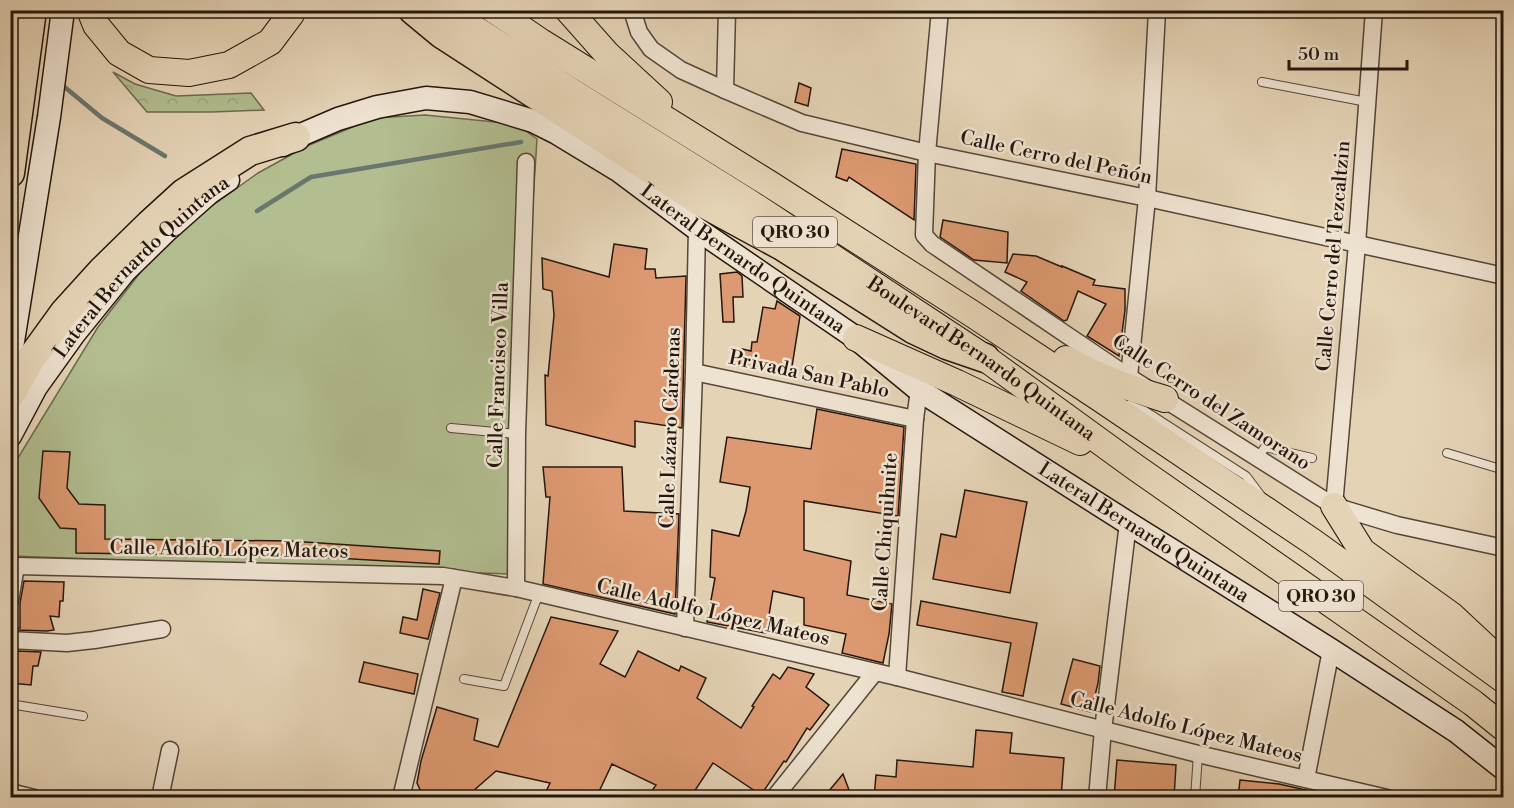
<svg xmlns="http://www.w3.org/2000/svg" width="1514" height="808" viewBox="0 0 1514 808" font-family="'Libre Bodoni',serif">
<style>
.green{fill:#b2bd90;stroke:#6c6a4e;stroke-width:1.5}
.forest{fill:url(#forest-crowns);stroke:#6c6a4e;stroke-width:1.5}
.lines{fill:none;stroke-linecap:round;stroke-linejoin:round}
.stream{stroke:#69776f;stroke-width:4.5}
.building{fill:#dd9971;stroke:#25170d;stroke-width:1.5}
.lane-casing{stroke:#554637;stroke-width:10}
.street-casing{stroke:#554637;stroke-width:19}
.secondary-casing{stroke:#25170d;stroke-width:25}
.primary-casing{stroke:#25170d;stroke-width:28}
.highway-casing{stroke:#25170d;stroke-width:31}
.lane{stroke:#eee2d0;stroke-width:8}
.street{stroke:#eee2d0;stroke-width:16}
.secondary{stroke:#eee2d0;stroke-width:22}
.primary{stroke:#e5d3b6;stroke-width:26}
.highway{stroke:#e5d3b6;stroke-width:28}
.labels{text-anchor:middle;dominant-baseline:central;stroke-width:5;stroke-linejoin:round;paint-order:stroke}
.shield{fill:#eee2d0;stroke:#615448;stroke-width:1.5}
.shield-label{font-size:18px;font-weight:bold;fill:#25170d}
.street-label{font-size:20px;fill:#25170d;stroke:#eee2d0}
</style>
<defs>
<pattern id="forest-crowns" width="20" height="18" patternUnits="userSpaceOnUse" patternTransform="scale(1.5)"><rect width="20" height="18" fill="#b2bd90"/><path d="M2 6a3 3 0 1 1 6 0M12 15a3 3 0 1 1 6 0" fill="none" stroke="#99a27b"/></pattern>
</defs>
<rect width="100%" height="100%" fill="#e5d3b6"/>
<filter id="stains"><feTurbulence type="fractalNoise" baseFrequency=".00333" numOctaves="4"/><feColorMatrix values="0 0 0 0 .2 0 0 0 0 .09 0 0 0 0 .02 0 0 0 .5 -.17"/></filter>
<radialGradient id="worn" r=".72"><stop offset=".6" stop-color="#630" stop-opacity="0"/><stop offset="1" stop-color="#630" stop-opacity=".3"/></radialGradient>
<polygon class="green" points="425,115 516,124 537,139 509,574 11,556 10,483 13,466 98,327 157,251 195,218 258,173 307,146 374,118"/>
<polygon class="forest" points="113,72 135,84 176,96 251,93 264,110 212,112 147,112"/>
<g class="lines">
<g class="stream">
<polyline points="61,84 102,118 165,156"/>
<polyline points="257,211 311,177 521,142"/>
</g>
</g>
<g class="building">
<polygon points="799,83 811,88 808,106 795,102"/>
<polygon points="842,149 916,164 914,220 849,177 847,181 836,177"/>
<polygon points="943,220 1008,232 1007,263 974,260 940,237"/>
<polygon points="614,244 647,249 645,269 655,269 656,278 686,276 682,428 635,421 635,447 546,425 545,375 548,376 554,315 552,291 543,289 542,258 609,277"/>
<polygon points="1013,254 1036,256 1062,267 1062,266 1095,280 1093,285 1125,289 1125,310 1119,356 1087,336 1106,304 1078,291 1067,320 1064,321 1021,291 1027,282 1005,272"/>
<polygon points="737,272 742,276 743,297 733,297 734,322 723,322 720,274"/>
<polygon points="777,301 800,316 791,373 739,364 742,349 751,351 752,342 757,342 763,307 775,309"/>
<polygon points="817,409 904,427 898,516 804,501 804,550 851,561 847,595 892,604 889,634 883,663 842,653 846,634 804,625 804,598 773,591 766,633 707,622 715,578 710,577 712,530 739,536 746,511 750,487 720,482 727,437 811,449"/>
<polygon points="43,451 70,452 67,488 79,504 105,505 105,539 290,541 440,551 439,564 266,554 266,556 76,553 76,529 60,528 39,498"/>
<polygon points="543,467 622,467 624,511 679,514 675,614 543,584 550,497 546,497"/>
<polygon points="965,490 1027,502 1010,593 933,579 941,534 956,537"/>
<polygon points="24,581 64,582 63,601 60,601 59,617 50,616 54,630 47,631 16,630 16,628 20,628 20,603"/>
<polygon points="423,589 440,593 428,639 400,633 403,617 417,620"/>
<polygon points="921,601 1037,623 1023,696 1002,692 1011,643 917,625"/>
<polygon points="551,617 618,631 600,664 625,677 638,651 679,671 681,666 706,678 697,698 741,728 754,707 752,706 773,674 780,679 788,667 814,674 806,687 829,705 810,730 807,728 786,762 784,761 761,795 713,763 690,798 647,798 656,785 612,764 596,798 543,798 550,783 496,771 465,798 435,798 422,794 417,783 421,761 437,707 478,719 474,740 498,747"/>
<polygon points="16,651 41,652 38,666 33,666 31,685 10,683 11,666 16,666"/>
<polygon points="1073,659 1100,666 1098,683 1091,712 1061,704"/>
<polygon points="364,662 418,674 414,694 359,682"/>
<polygon points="976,730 1012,733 1010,753 1064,758 1061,798 874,798 876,775 896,777 897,760 973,767"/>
<polygon points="1117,760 1176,765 1174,798 1114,798"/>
<polygon points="843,774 852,798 823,798"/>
<polygon points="1240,780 1279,784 1306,790 1305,798 1238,798"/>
</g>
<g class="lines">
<defs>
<g id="lane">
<polyline points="1262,82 1367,102"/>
<polyline points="1129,405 1145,411 1246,476 1261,496"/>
<polyline points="451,428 517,434"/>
<polyline points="1447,453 1504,470"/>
<polyline points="1258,458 1265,447 1312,458"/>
<polyline points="464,679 504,686 539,593"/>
<polyline points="10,704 83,716"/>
<polyline points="1195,798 1198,754"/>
</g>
<g id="street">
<polyline points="632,10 639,32 651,49 681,70 725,90 802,123 927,153 1147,198 1504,276"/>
<polyline points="940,10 927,153 924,235 932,244 1129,377 1334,506 1397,525 1504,548"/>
<polyline points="1503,10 1504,11"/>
<polyline points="725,90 727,10"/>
<polyline points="694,372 915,419"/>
<polyline points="1129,377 1147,198 1157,11"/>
<polyline points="1334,506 1357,244 1374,10"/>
<polyline points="516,588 517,434 526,162"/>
<polyline points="10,601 16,566 443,576 516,588 897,677 1198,754 1387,798"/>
<polyline points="685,628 694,372 697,229"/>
<polyline points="10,640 67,643 94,640 162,629"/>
<polyline points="897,677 915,419 919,390"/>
<polyline points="1306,779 1331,650"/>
<polyline points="10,792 34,798"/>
<polyline points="160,798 170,750"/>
<polyline points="401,798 454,578"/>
<polyline points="774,798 875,672"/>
<polyline points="1097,798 1103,730 1128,523"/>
</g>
<g id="secondary">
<path id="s1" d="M283 145 296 137 338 119 377 107 426 98 470 102 533 121 557 133 618 170 697 229 856 338 919 390 1128 523 1331 650 1456 731 1504 769"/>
<polyline points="10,360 49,117 63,10"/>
<path id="s2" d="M10 436 36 387 74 334 125 271 165 232 209 193 228 180"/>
</g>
<g id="primary">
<polyline points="90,10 96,25 119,53 149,70 189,73 229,65 270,42 291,14 292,10"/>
<path id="s3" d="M446 10 572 92 747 201 985 358 1135 467 1473 703 1504 728"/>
<polyline points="494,10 541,42 768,183 971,313 1098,397 1313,542 1504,680"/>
<polyline points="568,10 607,54 659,102"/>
<polyline points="856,338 957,383 1080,442"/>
<path d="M1066 359C1099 378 1129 388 1165 399"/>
<polyline points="1334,506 1362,551 1451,615 1497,658"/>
</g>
<g id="highway">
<polyline points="413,10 442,34 701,202 782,246 913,329 947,345 985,358"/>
<polyline points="10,173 32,10"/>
<polyline points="10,395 30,360 64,313 103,270 150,224 184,193 250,151 296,137"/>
</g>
</defs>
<use href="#lane" class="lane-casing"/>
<use href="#street" class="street-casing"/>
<use href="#secondary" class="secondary-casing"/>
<use href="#primary" class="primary-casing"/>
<use href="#highway" class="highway-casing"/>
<use href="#lane" class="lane"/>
<use href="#street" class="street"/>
<use href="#secondary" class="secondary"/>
<use href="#primary" class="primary"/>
<use href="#highway" class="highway"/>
</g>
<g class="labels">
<g class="shield">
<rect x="753" y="217" width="84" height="30" rx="4.5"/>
<rect x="1279" y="581" width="84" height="30" rx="4.5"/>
</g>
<g class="shield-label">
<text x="795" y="232">QRO 30</text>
<text x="1321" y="596">QRO 30</text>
</g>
<g class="street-label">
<text transform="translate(1056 158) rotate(12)">Calle Cerro del Peñón</text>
<text transform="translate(1334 256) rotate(-85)">Calle Cerro del Tezcaltzin</text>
<text stroke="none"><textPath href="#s1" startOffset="513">Lateral Bernardo Quintana</textPath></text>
<text stroke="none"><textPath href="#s2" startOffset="216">Lateral Bernardo Quintana</textPath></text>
<text stroke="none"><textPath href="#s3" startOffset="639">Boulevard Bernardo Quintana</textPath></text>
<text transform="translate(499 375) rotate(-88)">Calle Francisco Villa</text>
<text transform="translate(809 375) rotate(12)">Privada San Pablo</text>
<text transform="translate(1211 403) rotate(33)">Calle Cerro del Zamorano</text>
<text transform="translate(671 428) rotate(-88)">Calle Lázaro Cárdenas</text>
<text transform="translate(886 532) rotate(-86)">Calle Chiquihuite</text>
<text stroke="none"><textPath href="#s1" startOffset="999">Lateral Bernardo Quintana</textPath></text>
<text transform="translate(229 550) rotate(1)">Calle Adolfo López Mateos</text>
<text transform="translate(713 613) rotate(13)">Calle Adolfo López Mateos</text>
<text transform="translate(1186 728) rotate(14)">Calle Adolfo López Mateos</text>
</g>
</g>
<rect width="1514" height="808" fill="none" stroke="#e5d3b6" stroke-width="36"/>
<rect x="12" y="12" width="1490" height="784" fill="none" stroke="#25170d" stroke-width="3"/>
<rect x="18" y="18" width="1478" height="772" fill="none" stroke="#25170d" stroke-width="1.5"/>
<path d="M1289 60v9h118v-9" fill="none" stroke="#25170d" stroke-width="3"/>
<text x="1298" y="60" font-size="18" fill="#25170d" stroke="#eee2d0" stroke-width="4.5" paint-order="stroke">50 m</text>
<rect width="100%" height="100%" filter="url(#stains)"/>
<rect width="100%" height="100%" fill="url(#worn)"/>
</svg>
